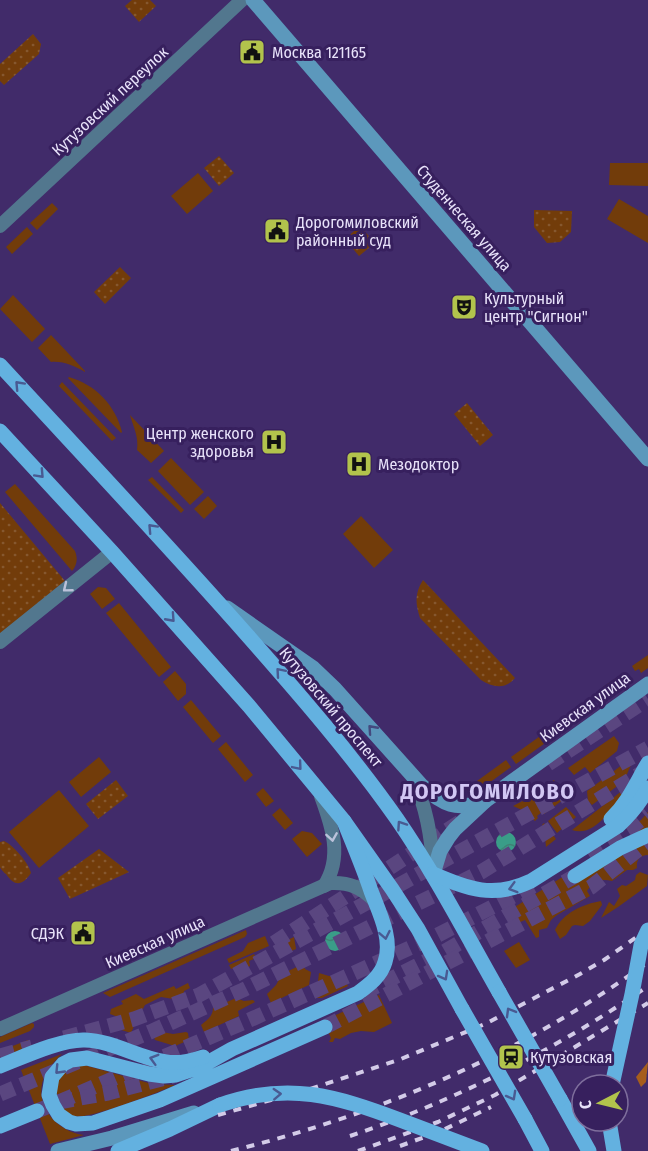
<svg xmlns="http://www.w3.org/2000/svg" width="648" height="1151" viewBox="0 0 648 1151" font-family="'Fira Sans Condensed',sans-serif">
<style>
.grass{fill:#723c0a}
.forest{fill:url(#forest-firs)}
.park{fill:url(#park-dots)}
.water{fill:url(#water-waves)}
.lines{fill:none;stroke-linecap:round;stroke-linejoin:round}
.primary-tunnel{stroke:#5a4680;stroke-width:15;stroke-dasharray:15 8;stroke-linecap:butt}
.street{stroke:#52778e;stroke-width:14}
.secondary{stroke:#5c98bc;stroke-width:15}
.primary{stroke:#63b1e0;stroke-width:15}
.rail{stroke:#d3cbe8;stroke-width:4;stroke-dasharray:8 8;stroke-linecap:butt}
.primary-bridge{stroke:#63b1e0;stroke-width:15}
.oneway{stroke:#495a92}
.oneway2{stroke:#bbc2da}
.oneway3{stroke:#444a7f}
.labels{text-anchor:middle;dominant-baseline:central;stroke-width:6;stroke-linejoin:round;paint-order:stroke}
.poi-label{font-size:16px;fill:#e8e2fa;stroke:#37205e;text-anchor:start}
.street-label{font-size:16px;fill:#e8e2fa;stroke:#37205e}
.district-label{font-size:22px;font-weight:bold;letter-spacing:1.5px;fill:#d2c7f4;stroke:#37205e}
</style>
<defs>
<pattern id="forest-firs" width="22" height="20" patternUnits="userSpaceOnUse" patternTransform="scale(1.5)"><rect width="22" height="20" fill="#a65d1c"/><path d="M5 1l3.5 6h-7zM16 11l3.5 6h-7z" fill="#7b5231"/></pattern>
<pattern id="park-dots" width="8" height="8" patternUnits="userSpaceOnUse" patternTransform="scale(1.5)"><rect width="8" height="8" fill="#723c0a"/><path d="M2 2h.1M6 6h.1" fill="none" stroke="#86582f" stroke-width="1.8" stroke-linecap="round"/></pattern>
<pattern id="water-waves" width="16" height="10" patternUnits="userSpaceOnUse" patternTransform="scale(1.5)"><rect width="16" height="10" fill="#3a9d88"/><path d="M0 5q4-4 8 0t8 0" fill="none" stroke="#3e8276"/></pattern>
</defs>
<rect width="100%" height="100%" fill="#412b6a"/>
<g class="grass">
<polygon points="610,163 648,163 648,186 609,185"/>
<polygon points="198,173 213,191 187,214 171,196"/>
<polygon points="619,199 648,216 648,243 607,219"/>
<polygon points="52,203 58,209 37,230 30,223"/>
<polygon points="27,227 33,234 12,254 6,247"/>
<polygon points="13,295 45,329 32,342 0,309"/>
<path d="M51 335 85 371V372C74 366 64 361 51 362L38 348Z"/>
<path d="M69 377C96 385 115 405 122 432L121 433 68 378Z"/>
<polygon points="62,382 116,438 112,441 59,386"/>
<path d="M130 415 164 451 151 463 137 450C139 437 133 426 130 415Z"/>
<polygon points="171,458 204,492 190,505 158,471"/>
<polygon points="152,477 184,510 181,513 148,480"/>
<path d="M15 484 75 551C78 559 77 565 72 571L5 492Z"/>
<polygon points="208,496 217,506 204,519 194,509"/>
<polygon points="361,516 393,550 374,568 343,534"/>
<polygon points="98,587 106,588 115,599 102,609 90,594"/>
<polygon points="119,603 171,667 159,677 106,613"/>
<polygon points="648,655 648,668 641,673 639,669 635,671 632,666"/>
<polygon points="175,671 186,684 186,694 178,701 163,682"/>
<polygon points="622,674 625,678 622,681 625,685 609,696 603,687"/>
<polygon points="191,700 221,736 213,743 183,707"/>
<polygon points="588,701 593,708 553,736 548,729"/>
<polygon points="543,734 548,741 516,764 511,757"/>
<polygon points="614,736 619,743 617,751 590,773 585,767 574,775 568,768"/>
<polygon points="226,742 253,775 245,782 218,749"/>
<polygon points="99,757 111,772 81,797 69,782"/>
<polygon points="506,760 511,767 471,796 466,789"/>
<polygon points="626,762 631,765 624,781 592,805 588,801 587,791"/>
<polygon points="554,780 558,787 539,800 534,793"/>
<polygon points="263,788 274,801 266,807 256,794"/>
<polygon points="59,790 89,826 39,868 9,832"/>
<path d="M623 790 624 791C613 807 595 838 572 830Z"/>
<polygon points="565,794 567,797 544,814 542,812 537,816 538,818 535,821 522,810 513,806 534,795 544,809"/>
<polygon points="566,807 576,817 557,833 548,821"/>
<polygon points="280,808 293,823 285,830 272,815"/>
<polygon points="648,812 648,829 632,835 629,829 641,820"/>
<polygon points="544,823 556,839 546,847 545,836 542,825"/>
<polygon points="302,831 312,833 322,844 307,857 292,839"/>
<path d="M648 843V855C640 855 636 860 637 868L633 870H627L612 881C601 878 593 881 587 891L590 896 557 915 551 920 547 928 539 930V937L536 938 525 920 518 923 510 910 572 871 622 854Z"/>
<polygon points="640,872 648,875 647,886 618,907 601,918 609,902 614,906 620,896 617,889 622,885 626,886 635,880 636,875"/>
<path d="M601 901 602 905 590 921 583 926 575 925 572 926 566 935 560 939 555 930C563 913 583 904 601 901Z"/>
<polygon points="246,930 247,934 245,937 110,997 103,993"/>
<polygon points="265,936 269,946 229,963 227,959 243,951 248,943"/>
<polygon points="294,937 296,949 287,953 283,947 277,945"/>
<polygon points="519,942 530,960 516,968 504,951"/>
<polygon points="254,954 256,958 249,961 250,966 242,970 239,966 231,969 229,965"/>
<polygon points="303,964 305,969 311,972 309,985 271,1003 267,994 276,985 282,974"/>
<polygon points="319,973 329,976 342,976 348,986 322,998 316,998"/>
<path d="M188 983 190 988 184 991 183 998 180 1000 161 997 145 1005C140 1014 135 1023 131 1033L115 1028 118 1017 110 1014 111 1009 123 1004 121 1001 136 994 144 999 174 986 176 989Z"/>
<polygon points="379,995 392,1023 374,1032 361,1031 351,1033 340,1039 335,1038 333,1042 329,1042 331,1038 323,1021"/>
<path d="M236 998 244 1001 253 1000 255 1002 238 1011 239 1016 204 1032 201 1025C207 1020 213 1016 213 1008Z"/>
<polygon points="32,1023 34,1024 34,1027 30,1031 0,1043 0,1037"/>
<polygon points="162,1032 173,1034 186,1032 188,1033 189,1040 175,1046 155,1040 154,1037"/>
<polygon points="28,1040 32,1046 0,1057 0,1051"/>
<path d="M62 1054C55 1061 48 1067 44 1077 33 1105 57 1132 84 1135L50 1144 21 1070Z"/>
<path d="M84 1065 152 1084 175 1085C159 1092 86 1121 73 1116 55 1110 50 1081 66 1070 71 1067 78 1066 84 1065Z"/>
</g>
<polygon class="forest" points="648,1062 646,1082 641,1087 636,1077"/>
<g class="park">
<polygon points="132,0 150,0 156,6 139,22 125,6"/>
<polygon points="33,34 41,44 39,54 4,85 0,81 0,64"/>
<polygon points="219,156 234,173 219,186 204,168"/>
<polygon points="534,210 572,211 571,232 560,242 547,243 534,227"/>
<polygon points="360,226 375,243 359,256 345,239"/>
<polygon points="120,267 131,278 105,304 94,292"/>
<polygon points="467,403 493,435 480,446 454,414"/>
<polygon points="0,503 65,581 0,634"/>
<path d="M423 580 515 678C505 690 492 687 481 680L420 618C415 603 415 593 423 580Z"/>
<polygon points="116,780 128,796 98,819 86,804"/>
<path d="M4 841C13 845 29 863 31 873 22 886 15 887 6 874 4 873 0 868 0 867 0 860 0 849 0 842Z"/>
<polygon points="99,849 129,872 70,899 58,878"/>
</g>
<g class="water">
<circle cx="506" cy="842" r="10"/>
<circle cx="335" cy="941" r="10"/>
</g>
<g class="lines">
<g class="primary-tunnel">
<polyline points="548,764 648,699"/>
<polyline points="588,854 632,827 648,814"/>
<polyline points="274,943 460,822"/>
<polyline points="363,993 442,953 575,876"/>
<polyline points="325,1027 591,887 648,842"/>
<polyline points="64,1038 134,1019 199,995 648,748"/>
<polyline points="0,1056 32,1047"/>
<polyline points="0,1094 150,1032 243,990 481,872 648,769"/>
<polyline points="59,1102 254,1018 432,938 533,886"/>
<polyline points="37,1111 59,1102 108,1093 173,1076"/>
</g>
<g class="street">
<polyline points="0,226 242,0"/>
<polyline points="0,642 112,552"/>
<path d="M413 777C426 807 432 837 433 869"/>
<path d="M321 796C332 826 343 857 324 886"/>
<path d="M0 1029 330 883C350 882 362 888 375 901"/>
</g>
<g class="secondary">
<polyline points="253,0 648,459"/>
<path d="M227 608 313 668 335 689 421 785C443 805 456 811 485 801"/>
<polyline points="433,874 440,851 448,838 455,829 485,801 648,684"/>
<polyline points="58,1151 112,1138 194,1113"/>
</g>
<g class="primary">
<path d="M0 365C83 455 167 544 248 636 300 695 352 755 397 819 435 874 466 934 499 992"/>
<polyline points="0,431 112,552 249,706 344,821 392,889 418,929 462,1009"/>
<path d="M611 819C628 803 636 783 648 763"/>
<path d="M433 874C469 889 493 899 531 881L618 826C631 814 640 803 648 788"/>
<polyline points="575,876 620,848 648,835"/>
<path d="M325 1027 160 1100 93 1123 76 1124 69 1122 59 1115 53 1105 49 1095 52 1077 63 1064 71 1060 87 1058 149 1074 164 1076 176 1075 200 1067 232 1049 358 993C369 985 381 976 385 962 393 939 379 912 371 891 363 867 353 844 344 821"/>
<path d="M0 1066C23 1057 61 1039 85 1040 113 1041 138 1058 166 1062 178 1064 191 1061 203 1057"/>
<polyline points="560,1099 589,1151"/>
<polyline points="525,1119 542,1151"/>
<polyline points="609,1121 614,1151"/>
<polyline points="0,1126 37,1111"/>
<polyline points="118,1151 170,1129 220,1105"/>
</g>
<g class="rail">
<polyline points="218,1115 310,1089 401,1059 485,1024 580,974 604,960 648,929"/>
<path d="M350 1136C455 1101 557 1049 648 986"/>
<polyline points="400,1146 441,1131 491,1107"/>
<path d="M231 1151C380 1114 524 1053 648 962"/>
<polyline points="358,1151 438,1122 495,1095 648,1003"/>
</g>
<g class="primary-bridge">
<polyline points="499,992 560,1099"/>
<polyline points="462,1009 525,1119"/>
<polyline points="612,1085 632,994 641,945 648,930"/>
<path d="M220 1105C288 1081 336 1096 400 1120 427 1130 455 1141 482 1151"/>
</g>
</g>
<defs><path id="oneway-chevron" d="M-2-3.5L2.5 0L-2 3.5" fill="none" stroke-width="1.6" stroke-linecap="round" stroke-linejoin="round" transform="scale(1.5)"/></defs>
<g class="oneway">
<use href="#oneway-chevron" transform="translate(19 385) rotate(-133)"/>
<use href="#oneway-chevron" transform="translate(40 474) rotate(47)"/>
<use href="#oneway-chevron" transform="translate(152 528) rotate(-133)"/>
<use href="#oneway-chevron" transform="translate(171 618) rotate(48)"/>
<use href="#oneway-chevron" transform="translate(280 672) rotate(-131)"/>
<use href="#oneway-chevron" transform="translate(298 766) rotate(50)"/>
<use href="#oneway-chevron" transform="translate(401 825) rotate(-124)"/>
<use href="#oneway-chevron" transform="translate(513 888) rotate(164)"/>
<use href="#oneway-chevron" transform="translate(385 935) rotate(79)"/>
<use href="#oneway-chevron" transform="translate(444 976) rotate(61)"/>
<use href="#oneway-chevron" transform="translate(510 1012) rotate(-120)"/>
<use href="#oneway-chevron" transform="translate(154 1059) rotate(-164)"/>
<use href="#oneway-chevron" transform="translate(59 1070) rotate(134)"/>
<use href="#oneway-chevron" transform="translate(277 1094) rotate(-3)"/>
<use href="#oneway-chevron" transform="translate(512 1096) rotate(61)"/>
</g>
<g class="oneway2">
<use href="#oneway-chevron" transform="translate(67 588) rotate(141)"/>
<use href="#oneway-chevron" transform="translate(332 837) rotate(81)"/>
</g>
<use class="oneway3" href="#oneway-chevron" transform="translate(372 729) rotate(-132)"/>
<defs>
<symbol id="civic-square" viewBox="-11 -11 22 22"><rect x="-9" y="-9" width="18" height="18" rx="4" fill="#b2c34c" stroke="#37205e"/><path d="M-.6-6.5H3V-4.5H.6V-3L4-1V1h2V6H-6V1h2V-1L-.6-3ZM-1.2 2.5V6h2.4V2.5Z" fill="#111"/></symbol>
<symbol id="theatre-square" viewBox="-11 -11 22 22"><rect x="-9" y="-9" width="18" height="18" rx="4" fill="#b2c34c" stroke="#37205e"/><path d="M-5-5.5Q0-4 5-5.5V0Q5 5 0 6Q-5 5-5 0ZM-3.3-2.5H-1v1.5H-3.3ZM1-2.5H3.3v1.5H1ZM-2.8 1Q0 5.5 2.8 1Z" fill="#111"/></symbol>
<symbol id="hospital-square" viewBox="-11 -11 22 22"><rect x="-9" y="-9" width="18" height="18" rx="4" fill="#b2c34c" stroke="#37205e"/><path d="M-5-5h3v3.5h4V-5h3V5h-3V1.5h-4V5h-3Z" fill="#111"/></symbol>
<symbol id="station-square" viewBox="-11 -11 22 22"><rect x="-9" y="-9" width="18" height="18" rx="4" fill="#b2c34c" stroke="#37205e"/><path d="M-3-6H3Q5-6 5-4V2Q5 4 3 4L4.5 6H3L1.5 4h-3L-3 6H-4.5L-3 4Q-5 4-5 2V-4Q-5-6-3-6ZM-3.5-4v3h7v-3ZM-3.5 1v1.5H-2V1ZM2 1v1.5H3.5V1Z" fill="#111"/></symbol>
</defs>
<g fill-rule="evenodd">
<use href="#civic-square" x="237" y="37" width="30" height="30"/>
<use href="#civic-square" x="262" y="216" width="30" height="30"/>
<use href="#theatre-square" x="449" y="292" width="30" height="30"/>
<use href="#hospital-square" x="259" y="427" width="30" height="30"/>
<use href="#hospital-square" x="344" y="449" width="30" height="30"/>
<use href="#civic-square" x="68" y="918" width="30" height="30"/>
<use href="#station-square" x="496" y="1042" width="30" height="30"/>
</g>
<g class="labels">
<g class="poi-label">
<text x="272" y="52">Москва 121165</text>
<text x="296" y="222">Дорогомиловский<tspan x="296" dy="18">районный суд</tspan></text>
<text x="484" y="298">Культурный<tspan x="484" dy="18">центр "Сигнон"</tspan></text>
<text x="254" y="433" text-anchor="end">Центр женского<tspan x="254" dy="18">здоровья</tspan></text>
<text x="378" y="464">Мезодоктор</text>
<text x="64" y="933" text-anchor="end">СДЭК</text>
<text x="530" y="1057">Кутузовская</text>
</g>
<g class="street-label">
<text transform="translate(110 101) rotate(-43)">Кутузовский переулок</text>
<text transform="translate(464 218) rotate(49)">Студенческая улица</text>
<text transform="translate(331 707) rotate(50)">Кутузовский проспект</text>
<text transform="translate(585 707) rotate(-36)">Киевская улица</text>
<text transform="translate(155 942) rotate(-24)">Киевская улица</text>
</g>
<g class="district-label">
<text x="488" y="791">ДОРОГОМИЛОВО</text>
</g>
</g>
<g transform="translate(600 1103) rotate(263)"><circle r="28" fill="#37205e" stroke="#7e6e9c" stroke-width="1.5"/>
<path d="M0-4.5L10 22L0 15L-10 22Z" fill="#b2c34c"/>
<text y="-9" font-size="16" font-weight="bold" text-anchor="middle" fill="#e8e2fa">С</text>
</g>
</svg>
